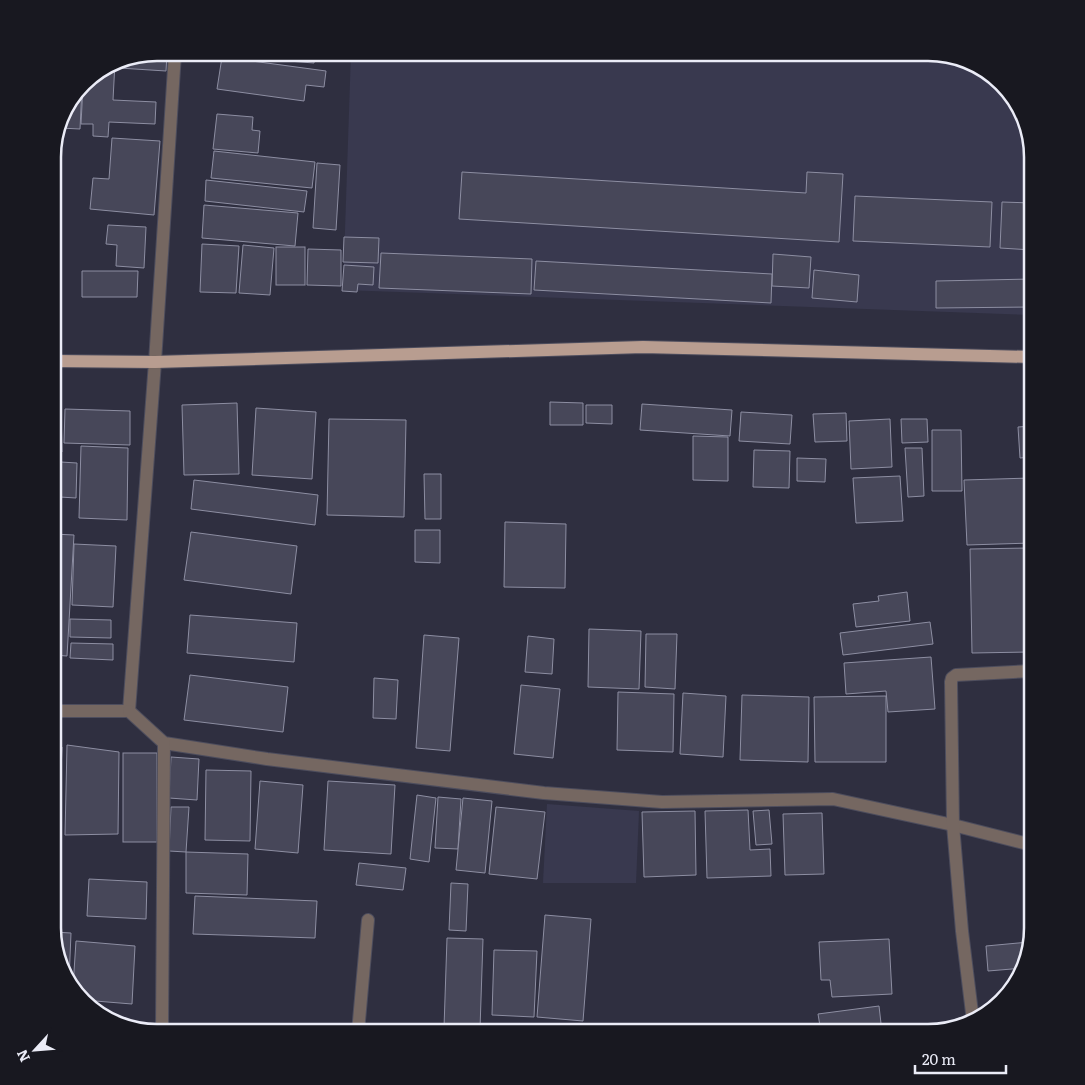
<svg xmlns="http://www.w3.org/2000/svg" width="1085" height="1085" viewBox="0 0 1085 1085" font-family="Literata,serif">
<style>
.built{fill:#39394f}
.building{fill:#474759;stroke:#8d8ea2}
.lines{fill:none;stroke-linecap:round;stroke-linejoin:round}
.minor-casing{stroke:#4d4d5d;stroke-width:14}
.major-casing{stroke:#4d4d5d;stroke-width:14}
.minor{stroke:#756761;stroke-width:12}
.major{stroke:#b89d90;stroke-width:12}
.rim{fill:none;stroke:#ebecf7;stroke-width:2.5}
</style>
<rect width="100%" height="100%" fill="#2f2f40"/>
<g class="built">
<polygon points="351,53 934,53 974,63 1006,88 1025,118 1032,157 1032,315 343,290"/>
<polygon points="547,804 639,811 636,883 543,883"/>
</g>
<g class="building">
<polygon points="158,52 167,53 166,71 119,68 120,60"/>
<polygon points="223,53 315,53 314,63 223,56"/>
<polygon points="222,57 326,71 324,87 306,85 304,101 217,89"/>
<polygon points="115,62 113,100 156,102 155,124 109,122 108,137 93,136 93,124 81,124 83,86 84,85 92,85 92,76"/>
<polygon points="82,87 80,129 59,128 63,111"/>
<polygon points="217,114 253,117 252,130 260,131 258,153 213,149"/>
<polygon points="112,138 160,141 154,215 90,209 93,178 109,179"/>
<polygon points="214,151 315,162 312,188 211,178"/>
<polygon points="317,163 340,165 336,230 313,228"/>
<polygon points="462,172 806,193 807,172 843,174 839,242 459,219"/>
<polygon points="206,180 307,191 304,212 205,201"/>
<polygon points="855,196 992,202 990,247 853,241"/>
<polygon points="1002,202 1032,203 1032,250 1000,248"/>
<polygon points="204,205 298,213 295,246 202,238"/>
<polygon points="108,225 146,227 144,268 116,266 117,245 106,244"/>
<polygon points="344,237 379,238 378,263 343,262"/>
<polygon points="202,244 239,246 236,293 200,292"/>
<polygon points="243,245 274,248 270,295 239,293"/>
<rect x="276" y="247" width="29" height="38"/>
<polygon points="308,249 341,250 341,286 307,285"/>
<polygon points="381,253 532,259 531,294 379,288"/>
<polygon points="773,254 811,257 809,288 772,286"/>
<polygon points="536,261 772,274 771,303 534,290"/>
<polygon points="344,265 374,267 373,285 358,284 357,292 342,291"/>
<polygon points="814,270 859,275 857,302 812,298"/>
<polygon points="82,271 138,271 137,297 82,297"/>
<polygon points="1032,279 1032,307 936,308 936,281"/>
<polygon points="550,402 583,403 583,425 550,425"/>
<polygon points="237,403 239,474 184,475 182,405"/>
<polygon points="642,404 732,410 730,436 640,430"/>
<polygon points="586,405 612,405 612,424 586,423"/>
<polygon points="256,408 316,412 312,479 252,475"/>
<polygon points="65,409 130,411 130,445 64,443"/>
<polygon points="53,411 61,411 62,452 53,452"/>
<polygon points="741,412 792,415 790,444 739,441"/>
<polygon points="846,413 847,441 815,442 813,414"/>
<polygon points="329,419 406,420 404,517 327,515"/>
<polygon points="890,419 892,467 851,469 849,421"/>
<polygon points="901,419 927,419 928,442 902,443"/>
<polygon points="1032,426 1032,457 1020,458 1018,427"/>
<polygon points="932,430 961,430 962,491 932,491"/>
<polygon points="693,436 728,437 728,481 693,480"/>
<polygon points="81,446 128,448 127,520 79,518"/>
<polygon points="905,448 922,448 924,496 908,497"/>
<polygon points="754,450 790,451 789,488 753,487"/>
<polygon points="797,458 826,459 825,482 797,481"/>
<polygon points="61,462 77,463 76,498 60,497"/>
<polygon points="424,474 441,474 441,519 425,519"/>
<polygon points="900,476 903,521 856,523 853,478"/>
<polygon points="1031,478 1032,543 967,545 964,480"/>
<polygon points="194,480 318,495 315,525 191,509"/>
<polygon points="53,505 56,505 57,524 53,525"/>
<polygon points="505,522 566,524 565,588 504,587"/>
<polygon points="415,530 440,530 440,563 415,562"/>
<polygon points="191,532 297,546 291,594 184,580"/>
<polygon points="53,534 74,535 67,656 53,655"/>
<polygon points="74,544 116,546 113,607 72,605"/>
<polygon points="1029,548 1030,652 972,653 970,549"/>
<polygon points="907,592 910,621 856,627 853,604 879,601 878,596"/>
<polygon points="190,615 297,623 294,662 187,653"/>
<polygon points="70,619 111,620 111,638 70,637"/>
<polygon points="930,622 933,644 843,655 840,633"/>
<polygon points="589,629 641,631 639,689 588,687"/>
<polygon points="646,634 677,634 675,689 645,687"/>
<polygon points="424,635 459,638 450,751 416,748"/>
<polygon points="528,636 554,639 552,674 525,672"/>
<polygon points="71,643 113,644 113,660 70,658"/>
<polygon points="931,657 935,709 888,712 886,691 846,694 844,663"/>
<polygon points="190,675 288,687 283,732 184,720"/>
<polygon points="374,678 398,680 396,719 373,718"/>
<polygon points="521,685 560,689 553,758 514,754"/>
<polygon points="618,692 674,694 673,752 617,750"/>
<polygon points="683,693 726,696 723,757 680,754"/>
<polygon points="742,695 809,697 808,762 740,760"/>
<polygon points="1028,695 1032,695 1032,745"/>
<polygon points="886,696 886,762 815,762 814,697"/>
<polygon points="67,745 119,752 118,834 65,835"/>
<polygon points="53,747 62,747 60,798 53,798"/>
<rect x="123" y="753" width="34" height="89"/>
<polygon points="171,757 199,759 197,800 169,798"/>
<polygon points="206,770 251,771 250,841 205,840"/>
<polygon points="260,781 303,785 298,853 255,849"/>
<polygon points="328,781 395,785 391,854 324,850"/>
<polygon points="417,795 436,798 429,862 410,859"/>
<polygon points="438,797 461,799 458,849 435,848"/>
<polygon points="463,798 492,801 485,873 456,870"/>
<polygon points="171,807 189,807 186,852 169,851"/>
<polygon points="496,807 545,812 537,879 489,874"/>
<polygon points="748,810 750,850 770,849 771,876 707,878 705,811"/>
<polygon points="769,810 772,844 756,845 753,811"/>
<polygon points="695,811 696,875 644,877 642,812"/>
<polygon points="822,813 824,874 785,875 783,814"/>
<polygon points="186,852 248,854 247,895 186,893"/>
<polygon points="359,863 406,868 403,890 356,885"/>
<polygon points="89,879 147,882 146,919 87,916"/>
<polygon points="451,883 468,884 466,931 449,930"/>
<polygon points="195,896 317,901 315,938 193,934"/>
<polygon points="545,915 591,919 583,1021 537,1017"/>
<polygon points="53,932 71,933 69,981 60,967"/>
<polygon points="447,938 483,939 480,1029 444,1028"/>
<polygon points="889,939 892,994 832,997 830,980 821,980 819,942"/>
<polygon points="76,941 135,946 132,1004 83,1000 79,997 73,987"/>
<polygon points="1029,942 1024,968 988,971 986,946"/>
<polygon points="494,950 537,951 534,1017 492,1015"/>
<polygon points="879,1006 882,1032 821,1032 818,1014"/>
</g>
<g class="lines">
<defs>
<g id="minor">
<polyline points="53,711 129,711 155,362 175,53"/>
<polyline points="129,711 164,743 267,759 544,793 662,802 833,799 953,825 1032,845"/>
<polyline points="973,1021 962,931 953,825 951,682 952,678 956,675 1032,671"/>
<polyline points="162,1032 164,743"/>
<polyline points="358,1032 368,920"/>
</g>
<polyline id="major" points="53,361 155,362 643,347 1032,357"/>
</defs>
<use href="#minor" class="minor-casing"/>
<use href="#major" class="major-casing"/>
<use href="#minor" class="minor"/>
<use href="#major" class="major"/>
</g>
<path d="M0 0H1085V1085H0ZM157 61H928A96 96 0 0 1 1024 157V928A96 96 0 0 1 928 1024H157A96 96 0 0 1 61 928V157A96 96 0 0 1 157 61Z" fill="#181820" fill-rule="evenodd"/>
<path class="rim" d="M157 61H928A96 96 0 0 1 1024 157V928A96 96 0 0 1 928 1024H157A96 96 0 0 1 61 928V157A96 96 0 0 1 157 61Z"/>
<g transform="translate(35 1050) rotate(244)" stroke="#181820" stroke-width="4" paint-order="stroke">
<path d="M0-4L9 19L0 12L-9 19Z" fill="#ebecf7"/>
<text y="-8" font-size="14" font-weight="bold" text-anchor="middle" fill="#ebecf7">N</text>
</g>
<path d="M915 1065v8h91v-8" fill="none" stroke="#ebecf7" stroke-width="2.5"/>
<text x="922" y="1065" font-size="15" fill="#ebecf7" stroke="#181820" stroke-width="4" paint-order="stroke">20 m</text>
</svg>
